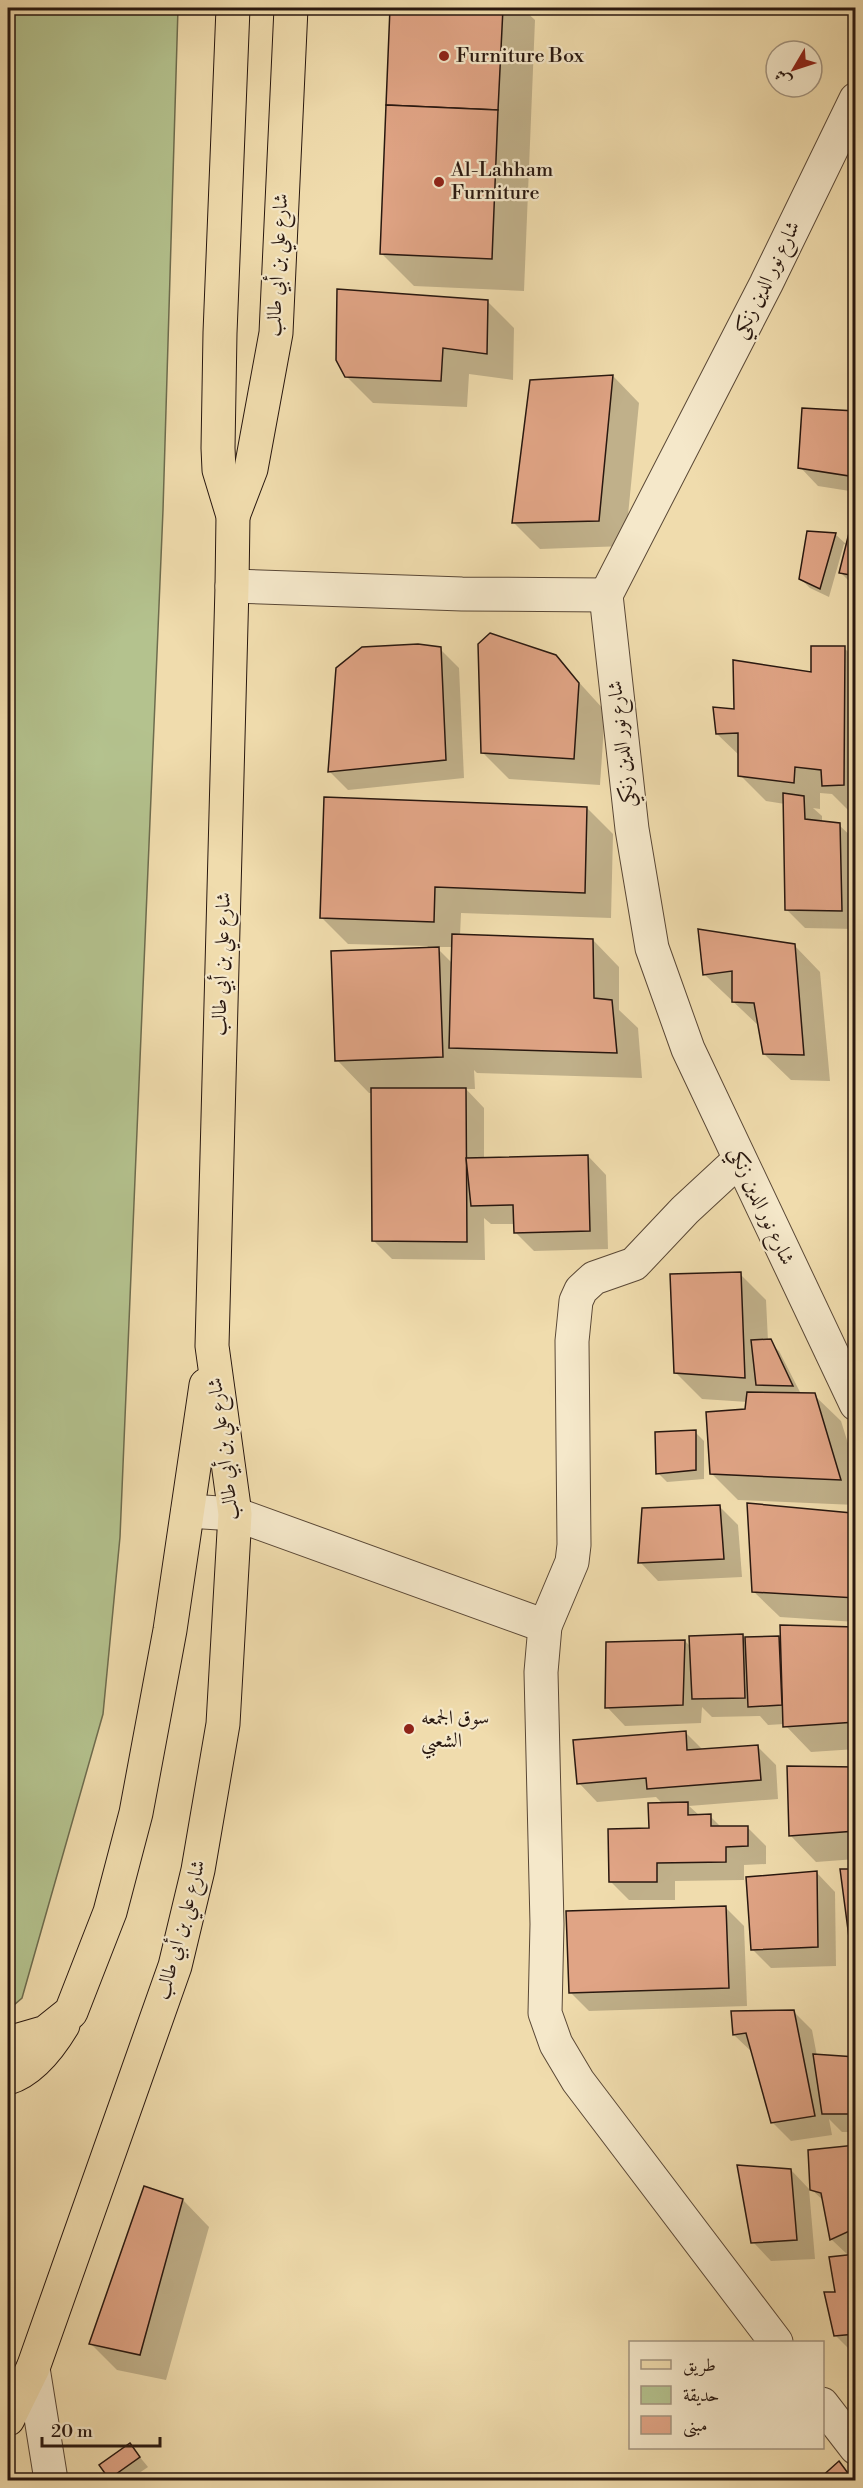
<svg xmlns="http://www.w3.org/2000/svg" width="863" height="2488" viewBox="0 0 863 2488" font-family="'Libre Bodoni',Amiri,serif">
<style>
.green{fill:#b4c28e;stroke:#6e6c4e;stroke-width:1.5}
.shadow{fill:#0003;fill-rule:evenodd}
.building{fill:#e0a485;stroke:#28170f;stroke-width:1.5}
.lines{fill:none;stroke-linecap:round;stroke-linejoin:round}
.minor-casing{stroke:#5a4836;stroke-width:35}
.tertiary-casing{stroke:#5a4836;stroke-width:35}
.primary-casing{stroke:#28170f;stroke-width:35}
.minor{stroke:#f5e8ca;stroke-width:33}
.tertiary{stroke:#f5e8ca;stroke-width:33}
.primary{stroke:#f0dcad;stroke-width:33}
.poi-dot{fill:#8f2418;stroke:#f5e8ca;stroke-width:2}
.labels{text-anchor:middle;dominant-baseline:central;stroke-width:4.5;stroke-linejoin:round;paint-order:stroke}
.poi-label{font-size:20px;fill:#28170f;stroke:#f5e8ca;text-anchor:start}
.street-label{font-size:20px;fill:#28170f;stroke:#f5e8ca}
</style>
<rect width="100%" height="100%" fill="#f0dcad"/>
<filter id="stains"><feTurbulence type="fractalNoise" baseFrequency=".00333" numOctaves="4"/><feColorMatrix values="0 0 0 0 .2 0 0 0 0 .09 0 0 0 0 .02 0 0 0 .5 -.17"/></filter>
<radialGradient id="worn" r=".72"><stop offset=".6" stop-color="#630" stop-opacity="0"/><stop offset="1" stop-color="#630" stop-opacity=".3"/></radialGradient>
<polygon class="green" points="8,8 178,8 163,510 120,1537 103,1714 22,1998 8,2010"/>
<g class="shadow">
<polygon points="392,8 522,8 535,20 524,291 414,286 382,254"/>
<polygon points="487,301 514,328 513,380 469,374 467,407 373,403 346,376"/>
<polygon points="613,376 639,403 625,546 540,549 513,522"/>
<polygon points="856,412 856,492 818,486 800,467"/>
<polygon points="856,507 856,588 841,573"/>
<polygon points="835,534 847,545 844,544 829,597 810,588 800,578"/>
<polygon points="844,648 856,659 856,812 850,812 832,794 820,793 820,809 813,808 822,816 822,823 839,825 856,841 856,929 805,928 786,909 785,804 766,801 740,775 740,756 717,734 735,710 812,673"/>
<polygon points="440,649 459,668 464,778 348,790 329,771"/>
<polygon points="555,656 605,711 600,785 509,779 482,752"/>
<path d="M587 808 613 834 611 918 461 913 460 936 593 940 619 967V1010L638 1028 642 1078 477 1073 474 1070 475 1089H466L484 1108V1159L588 1156 606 1175 608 1249 534 1251 515 1232V1224H491L484 1218 485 1260 392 1259 374 1241 373 1093H369L337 1060 428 946 348 944 321 917ZM436 947H453V964Z"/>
<polygon points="700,931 794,945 820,972 830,1081 791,1080 764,1054 760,1027 705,975"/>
<polygon points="740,1274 766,1300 768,1341 779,1351 801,1394 814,1395 841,1421 856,1469 856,1505 738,1500 712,1474 747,1411 748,1402 702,1399 675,1372"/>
<polygon points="695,1432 704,1441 704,1479 667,1482 658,1473"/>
<polygon points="719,1506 738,1525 742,1577 658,1581 640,1562"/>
<polygon points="851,1514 856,1518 856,1622 780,1617 753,1591"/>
<polygon points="856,1628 856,1749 811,1752 784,1724 768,1725 760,1716 712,1717 702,1707 701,1723 625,1726 607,1707 685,1641 692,1648 742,1635 745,1638 779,1638 782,1641"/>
<polygon points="685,1732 703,1750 757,1746 776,1765 778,1799 689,1806 700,1816 710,1816 722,1828 747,1827 766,1846 766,1864 744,1865 744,1880 675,1881 675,1900 629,1900 610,1881 651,1829 663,1804 656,1797 597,1802 579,1783"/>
<polygon points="856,1768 856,1859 816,1862 790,1835"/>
<polygon points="817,1873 835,1892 836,1966 771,1968 752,1949"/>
<polygon points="725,1907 744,1926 747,2006 589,2011 570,1992"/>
<polygon points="793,2011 812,2030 817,2056 856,2058 856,2132 842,2132 829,2119 832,2135 791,2141 773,2123 754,2054 734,2035"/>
<polygon points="856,2147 856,2353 854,2354 835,2335 836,2293 849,2256 831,2239 825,2202 811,2189"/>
<polygon points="791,2170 809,2189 815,2259 771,2261 753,2242"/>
<polygon points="183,2200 209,2227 166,2380 117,2370 91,2344"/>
<polygon points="130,2445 148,2467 129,2480 113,2480 110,2478"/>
<polygon points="838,2463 856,2480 822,2480"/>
</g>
<g class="building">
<polygon points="390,8 503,8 498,110 386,105"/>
<polygon points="386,105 498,110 492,259 380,254"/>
<polygon points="337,289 488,300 487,354 443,348 441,381 345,377 336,360"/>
<polygon points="613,375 599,521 512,523 530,380"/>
<polygon points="802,408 856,411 856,477 798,468"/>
<polygon points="856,505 856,576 839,573"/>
<polygon points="807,531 836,533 820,589 799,579"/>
<polygon points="490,633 556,655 579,683 574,759 481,753 478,644"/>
<polygon points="418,644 441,647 446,760 328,772 336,668 362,647"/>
<polygon points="811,646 845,646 844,785 822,786 821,770 795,767 794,783 738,776 738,733 716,734 713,707 734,709 733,660 811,672"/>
<polygon points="783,793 804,796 805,819 840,823 842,911 785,910"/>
<polygon points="324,797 587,807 585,893 435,887 434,922 320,918"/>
<polygon points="698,929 795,944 804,1055 763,1054 754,1003 732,1002 732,971 703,975"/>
<polygon points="452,934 593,939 594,998 612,1000 617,1053 449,1048"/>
<polygon points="439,947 443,1057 335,1061 331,951"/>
<polygon points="371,1088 466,1088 467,1242 372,1241"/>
<polygon points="588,1155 590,1231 514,1233 513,1205 471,1206 466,1158"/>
<polygon points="741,1272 745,1378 674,1373 670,1274"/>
<polygon points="771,1339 793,1386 756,1385 751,1340"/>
<polygon points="747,1392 815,1393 841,1480 710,1474 706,1412 745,1409"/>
<polygon points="696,1430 696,1470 656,1474 655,1432"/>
<polygon points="747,1503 852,1513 856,1523 856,1598 752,1592"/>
<polygon points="720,1505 724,1559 638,1563 642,1508"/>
<polygon points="780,1625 856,1627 856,1722 783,1727"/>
<polygon points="743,1634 745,1698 692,1699 689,1636"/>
<polygon points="779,1636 782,1705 748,1707 745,1637"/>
<polygon points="685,1640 683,1705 605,1708 606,1642"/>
<polygon points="686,1731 687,1750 758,1745 761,1780 647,1789 646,1778 577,1784 573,1740"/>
<polygon points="787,1766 856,1767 856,1831 789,1836"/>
<polygon points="688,1802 688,1815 711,1814 711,1826 748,1826 748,1846 726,1847 726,1862 657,1863 657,1882 609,1882 608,1829 649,1828 648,1803"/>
<polygon points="840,1869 856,1869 856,1983 855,1983"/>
<polygon points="817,1871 818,1947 751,1950 746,1877"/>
<polygon points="726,1906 729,1988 569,1993 566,1911"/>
<polygon points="794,2010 815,2116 771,2123 746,2033 733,2035 731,2011"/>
<polygon points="813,2054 856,2057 856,2114 822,2114"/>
<polygon points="856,2145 856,2228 830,2240 821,2193 810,2190 808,2150"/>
<polygon points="737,2165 791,2169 797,2240 751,2243"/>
<polygon points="144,2186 183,2199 140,2355 89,2344"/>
<polygon points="856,2254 856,2334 834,2336 824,2292 835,2292 829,2257"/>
<polygon points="130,2443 140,2457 109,2479 99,2465"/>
<polygon points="839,2461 853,2480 820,2480 819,2479"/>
</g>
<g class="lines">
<defs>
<g id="minor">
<polyline points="188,1511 235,1514 545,1626 541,1672 547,1924 545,2013 556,2044 578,2081 776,2342"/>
<polyline points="545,1626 572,1562 574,1545 572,1341 576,1301 581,1290 594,1278 634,1264 685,1210 739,1160"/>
<polyline points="33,2368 51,2480"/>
<polyline points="822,2404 856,2448"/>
</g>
<g id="tertiary">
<polyline points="856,99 766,284 606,595 632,829 652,948 688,1049 856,1404"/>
<polyline points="232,586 462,594 606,595"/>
</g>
<g id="primary">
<polyline points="233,516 251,469 276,333 291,8"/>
<polyline points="8,2040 15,2041 46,2032 71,2012 110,1912 136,1813 170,1630 206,1385"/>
<path d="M8 2078C31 2071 51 2045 63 2025"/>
<polyline points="8,2419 33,2368 175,1966 198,1870 223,1724 235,1514 212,1346 232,586 233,516 219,470 218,448 220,333 233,8"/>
</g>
</defs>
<use href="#minor" class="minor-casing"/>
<use href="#tertiary" class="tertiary-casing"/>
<use href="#primary" class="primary-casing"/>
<use href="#minor" class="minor"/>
<use href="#tertiary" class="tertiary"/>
<use href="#primary" class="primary"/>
</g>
<g class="poi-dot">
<circle cx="444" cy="56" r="6"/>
<circle cx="439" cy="182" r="6"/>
<circle cx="409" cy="1729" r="6"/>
</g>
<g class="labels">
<g class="poi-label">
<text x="456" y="56">Furniture Box</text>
<text x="451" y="170">Al-Lahham<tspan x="451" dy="23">Furniture</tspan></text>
<text x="421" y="1718">سوق الجمعه<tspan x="421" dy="23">الشعبي</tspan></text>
</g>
<g class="street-label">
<text transform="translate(278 265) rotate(-87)">شارع علي بن أبي طالب</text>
<text transform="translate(767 280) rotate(-64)">شارع نور الدين زنكي</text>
<text transform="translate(622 744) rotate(-96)">شارع نور الدين زنكي</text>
<text transform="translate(222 964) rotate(-88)">شارع علي بن أبي طالب</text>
<text transform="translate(761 1206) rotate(65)">شارع نور الدين زنكي</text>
<text transform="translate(224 1449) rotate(-97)">شارع علي بن أبي طالب</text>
<text transform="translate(181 1930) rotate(-75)">شارع علي بن أبي طالب</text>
</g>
</g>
<rect width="863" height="2488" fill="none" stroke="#f0dcad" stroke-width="30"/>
<rect x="9" y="9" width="845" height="2470" fill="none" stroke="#28170f" stroke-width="3"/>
<rect x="15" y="15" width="833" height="2458" fill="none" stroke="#28170f" stroke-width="1.5"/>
<rect x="629" y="2341" width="195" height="108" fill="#f5e8ca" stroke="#a3947f" stroke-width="1.5"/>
<rect x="641" y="2360" width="30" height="9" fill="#f0dcad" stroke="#a3947f" stroke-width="1.5"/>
<text x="683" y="2371" font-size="18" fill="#28170f">طريق</text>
<rect x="641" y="2386" width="30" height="18" fill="#b4c28e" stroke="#a3947f" stroke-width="1.5"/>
<text x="683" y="2401" font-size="18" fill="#28170f">حديقة</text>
<rect x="641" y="2416" width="30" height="18" fill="#e0a485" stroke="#a3947f" stroke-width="1.5"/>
<text x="683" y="2431" font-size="18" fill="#28170f">مبنى</text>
<g transform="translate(794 69) rotate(231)"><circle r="28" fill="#f5e8ca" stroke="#a3947f" stroke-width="1.5"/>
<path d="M0-4.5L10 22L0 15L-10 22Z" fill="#8f2418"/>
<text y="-9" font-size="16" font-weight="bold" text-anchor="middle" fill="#28170f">ش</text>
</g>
<path d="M42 2437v9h118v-9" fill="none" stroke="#28170f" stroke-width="3"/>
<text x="51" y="2437" font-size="18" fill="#28170f" stroke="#f5e8ca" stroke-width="4.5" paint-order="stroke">20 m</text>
<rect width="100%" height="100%" filter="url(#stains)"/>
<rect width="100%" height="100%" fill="url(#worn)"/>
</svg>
